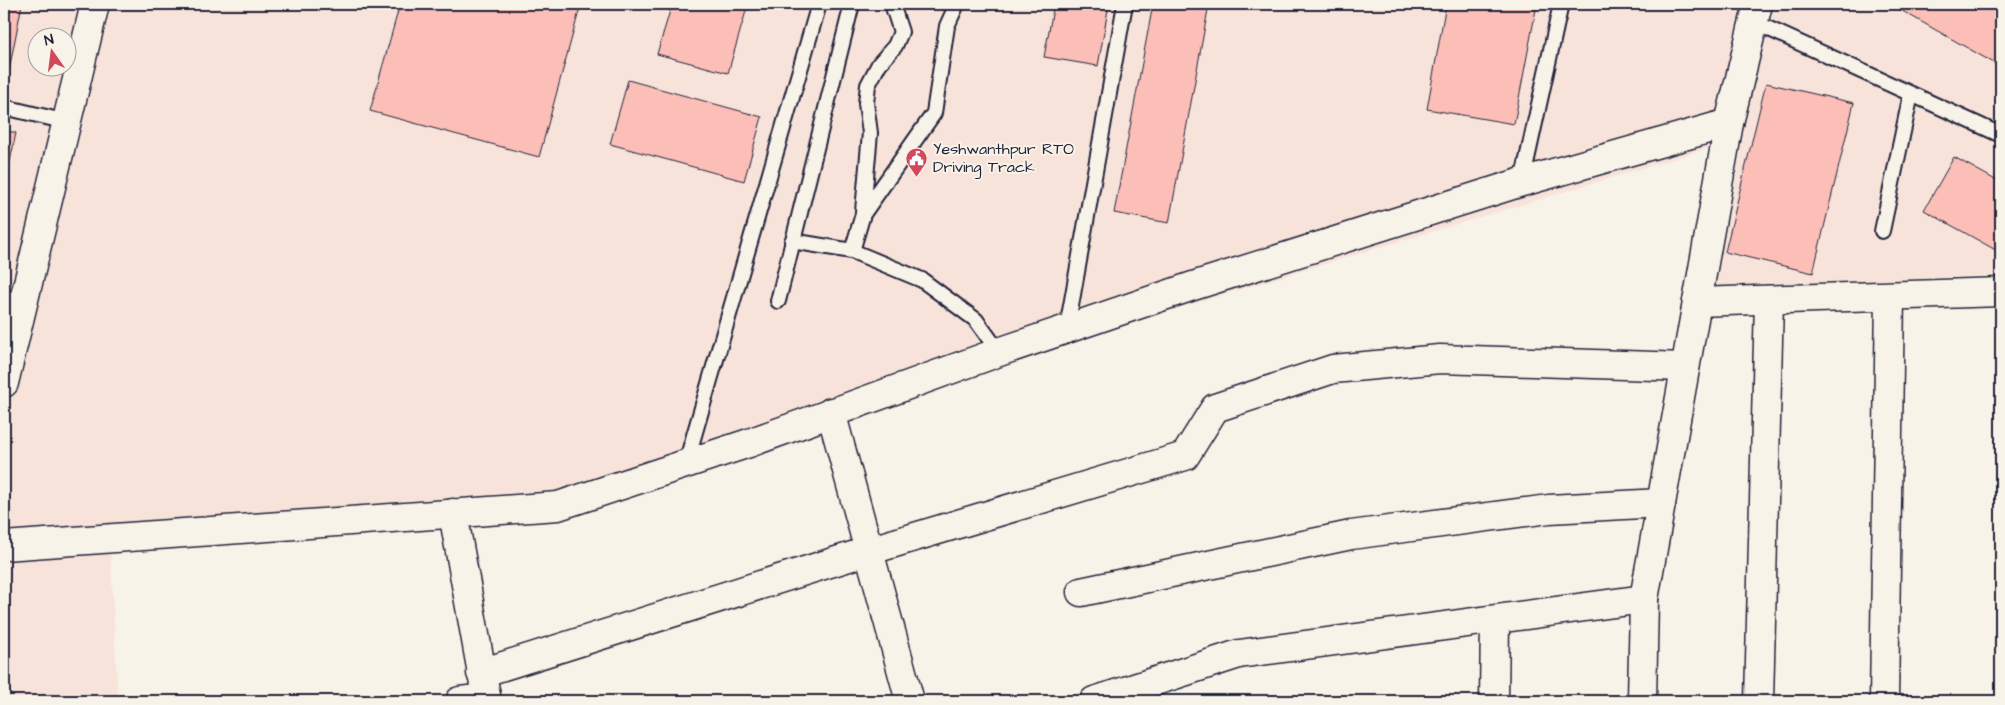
<svg xmlns="http://www.w3.org/2000/svg" width="2005" height="705" viewBox="0 0 2005 705" font-family="'Architects Daughter',sans-serif">
<style>
.built{fill:#f8e3da;fill-rule:evenodd}
.building{fill:#fbbfb8;stroke:#22223b}
.lines{fill:none;stroke-linecap:round;stroke-linejoin:round}
.lane-casing{stroke:#22223b;stroke-width:18}
.street-casing{stroke:#22223b;stroke-width:31}
.secondary-casing{stroke:#22223b;stroke-width:31}
.lane{stroke:#f7f3e8;stroke-width:14}
.street{stroke:#f7f3e8;stroke-width:28}
.secondary{stroke:#f7f3e8;stroke-width:28}
.labels{text-anchor:middle;dominant-baseline:central;stroke-width:4;stroke-linejoin:round;paint-order:stroke}
.poi-label{font-size:16px;fill:#22223b;stroke:#f7f3e8;text-anchor:start}
</style>
<rect width="100%" height="100%" fill="#f7f3e8"/>
<filter id="ink" filterUnits="userSpaceOnUse"><feTurbulence type="fractalNoise" baseFrequency=".02" numOctaves="2"/><feDisplacementMap in="SourceGraphic" scale="10" xChannelSelector="R" yChannelSelector="G"/><feConvolveMatrix kernelMatrix="1 2 1 2 8 2 1 2 1" color-interpolation-filters="sRGB"/></filter>
<g filter="url(#ink)">
<path class="built" d="M4 4H2001V275L1715 289 1743 138 581 488 109 524 118 701H4ZM38 38H68V68H38Z"/>
<g class="building">
<polygon points="4,4 22,4 5,91 4,91"/>
<polygon points="400,4 581,4 539,157 370,111"/>
<polygon points="672,4 748,4 728,73 657,54"/>
<polygon points="1054,4 1109,4 1098,66 1044,57"/>
<polygon points="1153,4 1209,4 1169,223 1114,213"/>
<polygon points="1446,4 1537,4 1514,124 1427,109"/>
<polygon points="1890,4 2001,4 2001,67"/>
<polygon points="628,80 762,117 744,181 610,144"/>
<polygon points="1766,83 1854,103 1813,273 1725,252"/>
<polygon points="4,130 16,133 4,190"/>
<polygon points="1954,157 2001,183 2001,253 1924,210"/>
</g>
<g class="lines">
<defs>
<g id="lane">
<polyline points="1754,22 2001,135"/>
<polyline points="4,107 67,122"/>
<polyline points="1522,182 1561,4"/>
<polyline points="863,211 870,133 866,103 868,85 879,64 895,46 901,32 892,4"/>
<polyline points="1882,231 1911,94"/>
<polyline points="792,241 852,251 922,280 976,320 999,352"/>
<polyline points="852,251 863,214 934,113 947,26 957,4"/>
<polyline points="4,297 23,302"/>
<polyline points="778,301 852,4"/>
<polyline points="1067,328 1125,4"/>
<polyline points="686,463 819,4"/>
</g>
<g id="street">
<polyline points="1697,302 2001,292"/>
<polyline points="831,412 910,701"/>
<polyline points="453,513 487,701"/>
<polyline points="1081,592 1351,535 1549,509 1661,503"/>
<polyline points="481,673 868,551 1185,456 1215,408 1333,369 1440,359 1685,367"/>
<polyline points="460,701 486,698"/>
<polyline points="1094,701 1239,654 1644,599"/>
<polyline points="1494,701 1495,620"/>
<polyline points="1642,701 1644,599 1729,123"/>
<polyline points="1759,701 1769,300"/>
<polyline points="1884,701 1890,297"/>
</g>
<g id="secondary">
<polyline points="4,383 95,4"/>
<polyline points="4,546 558,506 749,443 999,352 1193,286 1522,182 1729,123 1758,4"/>
</g>
</defs>
<use href="#lane" class="lane-casing"/>
<use href="#street" class="street-casing"/>
<use href="#secondary" class="secondary-casing"/>
<use href="#lane" class="lane"/>
<use href="#street" class="street"/>
<use href="#secondary" class="secondary"/>
</g>
</g>
<defs>
<symbol id="civic-pin" viewBox="-11 -11 22 30"><path d="M0 17L-7.5 6A9.5 9.5 0 1 1 7.5 6Z" fill="#d1495b" stroke="#f7f3e8"/><path d="M-.6-6.5H3V-4.5H.6V-3L4-1V1h2V6H-6V1h2V-1L-.6-3ZM-1.2 2.5V6h2.4V2.5Z" fill="#fff"/></symbol>
</defs>
<g fill-rule="evenodd">
<use href="#civic-pin" x="904" y="146" width="25" height="34"/>
</g>
<g class="labels">
<g class="poi-label">
<text x="933" y="149">Yeshwanthpur RTO<tspan x="933" dy="18">Driving Track</tspan></text>
</g>
</g>
<rect width="2005" height="705" fill="none" stroke="#f7f3e8" stroke-width="20"/>
<rect x="10" y="10" width="1985" height="685" fill="none" stroke="#22223b" stroke-width="2" filter="url(#ink)"/>
<g transform="translate(52 52) rotate(346)"><circle r="24" fill="#f7f3e8" stroke="#a29fa3"/>
<path d="M0-4L9 19L0 12L-9 19Z" fill="#d1495b"/>
<text y="-8" font-size="14" font-weight="bold" text-anchor="middle" fill="#22223b">N</text>
</g>
</svg>
